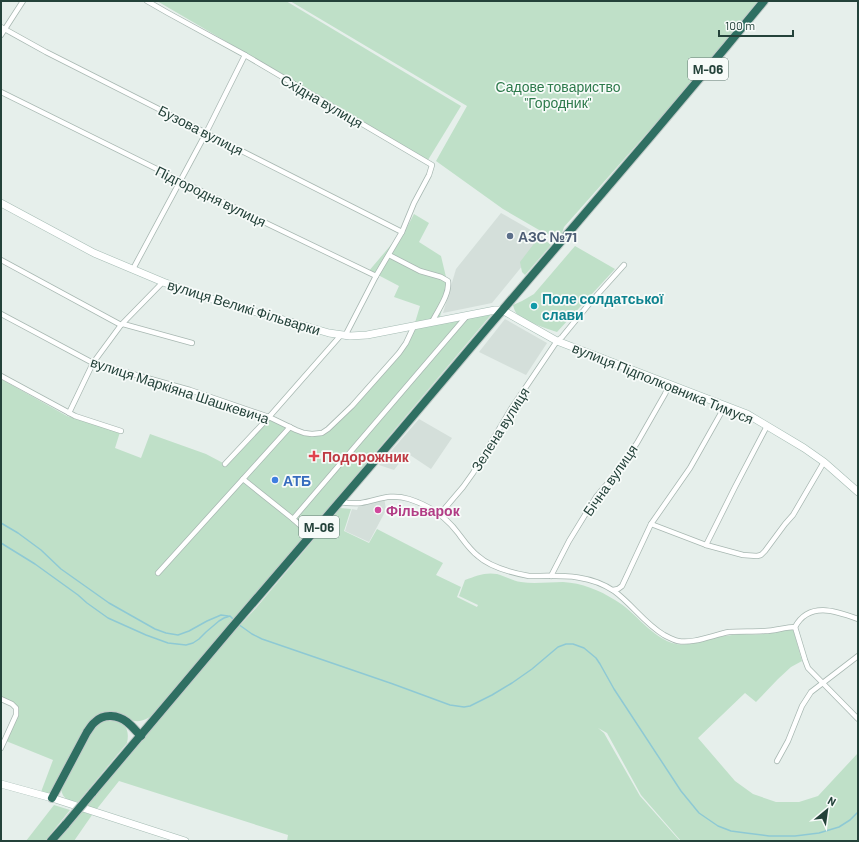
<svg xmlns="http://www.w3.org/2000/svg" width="859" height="842" viewBox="0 0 859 842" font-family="Barlow,sans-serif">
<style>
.built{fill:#d4dfda}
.green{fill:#bfe0c8}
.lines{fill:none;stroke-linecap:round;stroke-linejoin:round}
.stream{stroke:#8ec9d4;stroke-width:1.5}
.street-casing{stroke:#a8b8b2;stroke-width:6}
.secondary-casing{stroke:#a4bbb3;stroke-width:8}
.highway-casing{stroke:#c2cac8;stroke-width:10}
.street{stroke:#fff;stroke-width:4.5}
.secondary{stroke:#fff;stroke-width:7}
.highway{stroke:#2f6f62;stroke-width:8}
.highway-bridge-casing{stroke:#c2cac8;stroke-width:10;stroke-linecap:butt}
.highway-bridge{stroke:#2f6f62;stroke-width:8}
.service-dot{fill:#5c6f8a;stroke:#f7fbf9;stroke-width:1.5}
.culture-dot{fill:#0f9aa8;stroke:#f7fbf9;stroke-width:1.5}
.health-dot{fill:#e0444e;stroke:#f7fbf9;stroke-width:1.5}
.shop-dot{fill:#3f7fe0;stroke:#f7fbf9;stroke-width:1.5}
.hotel-dot{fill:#d1479c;stroke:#f7fbf9;stroke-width:1.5}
.labels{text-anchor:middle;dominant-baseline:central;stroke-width:3.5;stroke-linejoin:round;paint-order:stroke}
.shield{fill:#f7fbf9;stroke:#637a73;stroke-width:1}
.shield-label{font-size:13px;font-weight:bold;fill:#24423a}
.park-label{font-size:14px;fill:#2d7a4b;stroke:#f7fbf9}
.street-label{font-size:14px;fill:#24423a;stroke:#f7fbf9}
.service-label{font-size:14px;font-weight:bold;fill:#4e5e75;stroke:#f7fbf9;text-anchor:start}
.culture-label{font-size:14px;font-weight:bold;fill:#0d838f;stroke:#f7fbf9;text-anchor:start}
.health-label{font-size:14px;font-weight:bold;fill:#be3a42;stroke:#f7fbf9;text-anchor:start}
.shop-label{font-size:14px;font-weight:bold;fill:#366cbe;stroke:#f7fbf9;text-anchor:start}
.hotel-label{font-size:14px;font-weight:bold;fill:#b23c85;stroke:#f7fbf9;text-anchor:start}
</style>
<rect width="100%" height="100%" fill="#e6efeb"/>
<g class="built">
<polygon points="501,213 545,238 492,303 443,313 456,269"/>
<polygon points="505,319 547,343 526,375 479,352"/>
<polygon points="419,419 452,438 431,469 407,453 394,470 379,465"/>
<polygon points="384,497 386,510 369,542 345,531 352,509 357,510 358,507"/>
</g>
<g class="green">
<polygon points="157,1 286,1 461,106 428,160"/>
<polygon points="290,1 758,1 724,46 564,227 562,233 554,235 546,234 503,209 436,161 467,106"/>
<path d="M414 214 429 223 419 242 441 256 446 277 447 291 439 320 495 310 306 535 150 717C132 727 132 717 117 713 113 712 109 713 104 714L49 794 41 792 53 760 6 741 16 709 1 699V379L67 416 120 432 115 448 141 458 150 434 206 454 225 464 269 417 312 434 328 429 399 353 414 326 420 306 394 297 399 286 380 276 368 272 402 232 404 233Z"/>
<polygon points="536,241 546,241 551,245 525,275 522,272 520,262"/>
<path d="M575 246 615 269 557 332C546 328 525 322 517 314 515 312 514 309 513 305L522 301 534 294 540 305 534 294Z"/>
<path d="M340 508 351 509 344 531 369 543 377 529 443 563 436 575 461 587 457 597 477 607 478 605 459 596 465 580C476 576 485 572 497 574 505 576 513 581 521 582 534 584 549 582 563 582 582 583 599 590 615 600 636 612 651 638 676 644 689 646 705 640 718 637 725 636 732 635 739 634 747 634 755 635 764 634 774 633 784 628 793 629L802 661 791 667 778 679 756 702 745 693 698 738 735 781 753 794 776 802H799L818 796 858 753V841H681L641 795 607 733 598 728 604 733 640 796 680 841H287L288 835 119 781 96 810 85 806 217 650 256 608Z"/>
<path d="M111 719C125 722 130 729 127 743L78 802C69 800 63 800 61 789L90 733 100 722Z"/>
<polygon points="54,805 70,810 45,841 26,841"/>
<polygon points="81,811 92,815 74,841 55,841"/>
</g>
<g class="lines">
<g class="stream">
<polyline points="1,523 18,533 41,550 61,569 109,603 155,629 166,633 178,635 189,631 207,621 221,615 228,616"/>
<polyline points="1,543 35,564 78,595 87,603 108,618 146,635 168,643 186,645 193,643 199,639 206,632 219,621 224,618 230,616 234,620"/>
<polyline points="238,624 252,634 262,639 393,684 450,705 464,707 470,706 492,695 512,683 532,669 558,647 566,644 573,644 584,648 596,658 600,664 614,689 681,791 699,813 718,826 731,831 746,833 769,836 795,836 819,833 839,827 850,820 858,812"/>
</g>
<defs>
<g id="street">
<polyline points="147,1 168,13 245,55 432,165 429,175 414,203 402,232 376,276 345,336"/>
<polyline points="1,27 46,52 402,232"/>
<polyline points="1,35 23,1"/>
<polyline points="1,92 270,225 376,276"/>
<path d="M389 255 420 271 441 277 448 281C450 294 438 310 432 322"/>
<polyline points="1,260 121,325"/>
<polyline points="133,269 206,133 245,55"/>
<polyline points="1,314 93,363 190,390 269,417 296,430 304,433 312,434 322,433 328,429 352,406 399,353 406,343 414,326"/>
<polyline points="123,324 192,343"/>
<polyline points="1,376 75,416 121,431"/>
<polyline points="69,413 93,363 121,325 163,282"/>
<polyline points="225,464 269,417 341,335"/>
<polyline points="243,479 290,427"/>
<path d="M339 502C346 503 354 504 361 503 379 500 389 493 409 499 428 505 446 517 458 533 464 541 470 550 478 556 490 567 513 573 529 576 558 576 588 573 614 591 632 604 644 623 664 635 668 637 673 640 678 641 693 644 713 635 729 632 741 631 753 632 765 631 775 631 785 627 795 627L805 660 808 668 858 719"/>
<polyline points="440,514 463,487 473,473 511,409 557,341 562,337 589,304 624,265"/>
<polyline points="293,519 466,317"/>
<polyline points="651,524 706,545 743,555 757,556 761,555 765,551 785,524 793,515 824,462"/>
<polyline points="706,545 735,487 767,426"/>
<polyline points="158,573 243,479 293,519 311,535"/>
<polyline points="551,576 569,541 596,497 613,477 637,443 665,394 669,385"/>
<polyline points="613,590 618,589 622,586 651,524 690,468 725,406"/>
<path d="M795 627C809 601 836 611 858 619"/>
<polyline points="1,699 12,704 16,708 16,715 1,748"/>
<polyline points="777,761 788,741 802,706 811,692 858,656"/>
</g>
<g id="secondary">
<polyline points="1,203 94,253 163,282 201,296 329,333 350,336 367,335 495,310 502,310 557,341 747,414 804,448 824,462 858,492"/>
<polyline points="1,784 52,798 185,841"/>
</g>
<g id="highway">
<polyline points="92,793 233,626 396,436 494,320 651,136 726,47 764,1"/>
<path d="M52 798 87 732C90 728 92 724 95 722 104 713 118 715 127 722 132 726 136 731 141 736"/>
<polyline points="51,841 66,824"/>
</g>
</defs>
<use href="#street" class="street-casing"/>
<use href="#secondary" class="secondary-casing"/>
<use href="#highway" class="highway-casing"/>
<use href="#street" class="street"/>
<use href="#secondary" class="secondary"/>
<use href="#highway" class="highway"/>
<defs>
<polyline id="highway-bridge" points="66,824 92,793"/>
</defs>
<use href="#highway-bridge" class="highway-bridge-casing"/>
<use href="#highway-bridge" class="highway-bridge"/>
</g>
<circle class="service-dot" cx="510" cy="236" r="4"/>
<circle class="culture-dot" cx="534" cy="306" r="4"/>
<path class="health-dot" d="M312 450h4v4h4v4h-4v4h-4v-4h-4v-4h4z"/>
<circle class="shop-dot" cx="275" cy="480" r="4"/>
<circle class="hotel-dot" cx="378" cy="510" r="4"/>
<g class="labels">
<g class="shield">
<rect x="688" y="58" width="40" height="22" rx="3"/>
<rect x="299" y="516" width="40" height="22" rx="3"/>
</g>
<g class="shield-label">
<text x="708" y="69">М-06</text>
<text x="319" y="527">М-06</text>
</g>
<g class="park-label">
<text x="558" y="86">Садове товариство<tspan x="558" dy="16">"Городник"</tspan></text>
</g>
<g class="street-label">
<text transform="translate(322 101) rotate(30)">Східна вулиця</text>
<text transform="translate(201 130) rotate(27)">Бузова вулиця</text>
<text transform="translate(211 196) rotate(26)">Підгородня вулиця</text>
<text transform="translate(244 307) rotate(17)">вулиця Великі Фільварки</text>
<text transform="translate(663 383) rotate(22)">вулиця Підполковника Тимуся</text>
<text transform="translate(180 390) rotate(18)">вулиця Маркіяна Шашкевича</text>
<text transform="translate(500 429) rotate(-58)">Зелена вулиця</text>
<text transform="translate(610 480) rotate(-55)">Бічна вулиця</text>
</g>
<g class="service-label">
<text x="518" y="236">АЗС №71</text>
</g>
<g class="culture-label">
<text x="542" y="298">Поле солдатської<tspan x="542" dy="16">слави</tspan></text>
</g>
<g class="health-label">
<text x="322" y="456">Подорожник</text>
</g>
<g class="shop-label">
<text x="283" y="480">АТБ</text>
</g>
<g class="hotel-label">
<text x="386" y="510">Фільварок</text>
</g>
</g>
<rect width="859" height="842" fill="none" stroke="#24423a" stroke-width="4"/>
<g transform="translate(827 810) rotate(29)" stroke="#f7fbf9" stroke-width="3" paint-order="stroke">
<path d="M0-3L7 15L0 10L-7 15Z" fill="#24423a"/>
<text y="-6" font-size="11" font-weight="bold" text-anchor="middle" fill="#24423a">N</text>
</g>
<path d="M719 30v6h74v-6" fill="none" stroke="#24423a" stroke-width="2"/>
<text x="725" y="30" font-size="12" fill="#24423a" stroke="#f7fbf9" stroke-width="3" paint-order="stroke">100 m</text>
</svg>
